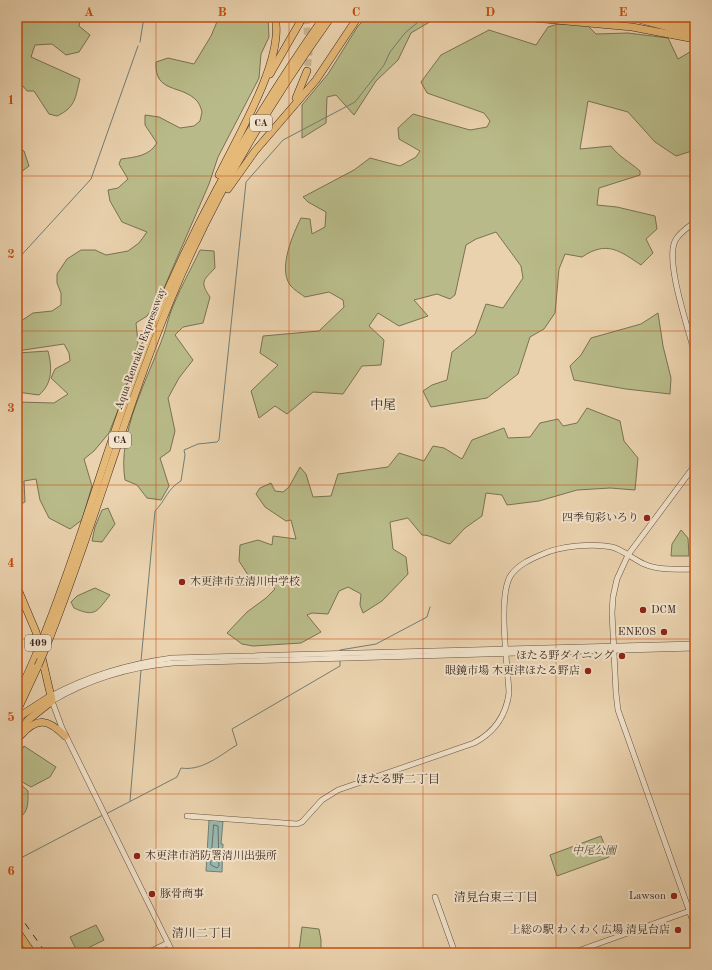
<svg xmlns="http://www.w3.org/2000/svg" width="712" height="970" viewBox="0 0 712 970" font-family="'Old Standard TT','Noto Serif JP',serif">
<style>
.green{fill:#b8bb89;stroke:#7a7154}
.water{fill:#98b7ad;stroke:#737d74}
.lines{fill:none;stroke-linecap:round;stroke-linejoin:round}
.shore{stroke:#6a6f66;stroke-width:1}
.stream{stroke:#737d74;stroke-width:1}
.motorway-tunnel{stroke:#c7b091;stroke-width:7;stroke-dasharray:7 3.5;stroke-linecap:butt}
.tertiary-casing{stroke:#675243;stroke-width:6}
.trunk-casing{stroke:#3b271f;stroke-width:8}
.motorway-casing{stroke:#3b271f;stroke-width:8}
.tertiary{stroke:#f1e2ca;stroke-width:5}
.trunk{stroke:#e5b977;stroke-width:7}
.motorway{stroke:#e5b977;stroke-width:7}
.rail{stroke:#3b271f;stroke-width:1;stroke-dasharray:7 7;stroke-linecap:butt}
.motorway-bridge-casing{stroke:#3b271f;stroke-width:8;stroke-linecap:butt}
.motorway-bridge{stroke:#e5b977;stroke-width:7}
.grid{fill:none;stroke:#c54f10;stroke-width:1;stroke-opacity:0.55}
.poi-dot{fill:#8f2418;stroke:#f1e2ca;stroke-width:1.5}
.labels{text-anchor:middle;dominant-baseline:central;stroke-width:4;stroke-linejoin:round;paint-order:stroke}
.shield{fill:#f1e2ca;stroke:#725f52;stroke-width:1}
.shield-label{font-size:10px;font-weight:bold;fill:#3b271f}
.street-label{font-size:11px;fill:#3b271f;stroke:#f1e2ca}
.poi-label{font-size:11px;fill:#3b271f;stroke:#f1e2ca;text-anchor:end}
.park-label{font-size:11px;font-style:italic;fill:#5a4c3a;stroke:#f1e2ca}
.neighbourhood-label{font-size:12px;fill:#3b271f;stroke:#f1e2ca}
.quarter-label{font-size:13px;fill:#3b271f;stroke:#f1e2ca}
.neatline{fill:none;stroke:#c54f10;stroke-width:1.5}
.grid-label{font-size:13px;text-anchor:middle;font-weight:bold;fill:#c54f10}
</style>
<rect width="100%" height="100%" fill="#ead2ae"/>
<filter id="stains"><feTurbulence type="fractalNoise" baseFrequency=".005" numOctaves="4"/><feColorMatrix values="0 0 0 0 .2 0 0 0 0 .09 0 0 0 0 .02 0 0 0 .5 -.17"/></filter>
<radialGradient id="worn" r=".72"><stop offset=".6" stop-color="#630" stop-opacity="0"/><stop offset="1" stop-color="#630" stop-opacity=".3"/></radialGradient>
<g class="green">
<path d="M17 17H81L79 26 90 35 79 52 66 55 52 44 35 45 31 57 80 79C75 98 76 107 57 116L49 114 34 91H27L17 79Z"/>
<path d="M219 17H234L237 20 244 17H268L269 37 261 54 259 78 218 157 209 184 161 295 147 316 136 323 138 343 124 395 109 433 94 451 84 459 92 486 82 520 70 529 49 518 40 500 36 479 24 481 25 502 19 505 17 503V402L54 403 68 394 51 378 55 369 70 361 69 353 64 344 17 351V327L21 321 33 313 52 311 61 305V293L57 283V274L67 259 81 250H95L106 255 128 251 139 243 147 232 122 222 110 201 108 190 118 188 128 179 119 164 121 159C136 157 149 156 157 143L145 125V115L159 117 180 128 194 126 200 121 202 112C201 108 199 103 197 101 182 84 154 94 156 62L168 58 194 64 211 36Z"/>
<polygon points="367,17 438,17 411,33 398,60 376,81 354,115 336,95 327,97 326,123 302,138 302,105 328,74 358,26"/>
<path d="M558 24 587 25 596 34 628 33 668 38 678 59 695 49V150L676 156 655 142 628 112 588 101 580 149 611 146C619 157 630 162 640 171V175L599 188 597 205 617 207 655 216 657 229 646 239 653 253 641 265C620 251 607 240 582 257L565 254 559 269 555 313 544 329 530 337 518 374 487 398 431 407 423 391 432 385 447 380 452 352 475 334 486 304 503 308 523 278 521 266 496 232 476 239 466 245 455 295 450 299 437 294 414 300 428 316 399 326 378 313 369 326 384 340 381 365 362 366 343 394 313 392 287 414 275 406 259 418 251 391 278 365 260 353 263 336 319 331 344 307 343 300 329 292 305 297C301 294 294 290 290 285 278 268 293 234 301 218L310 219 312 234 325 227 326 212 308 202 303 197 354 170 370 158 400 166 416 157 420 151 399 139 398 128 413 114 470 130 487 127 490 121 484 113 427 93 421 82 441 55 489 30 536 45 548 27Z"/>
<polygon points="17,147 24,151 29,166 17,175"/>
<path d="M200 250 214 251 215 268C204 280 199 281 210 297L203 323 183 327 175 335 193 360 179 378 168 398 175 431 170 451 160 458 169 486 161 500 147 498 137 485 125 480C117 432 148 379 164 334 166 328 168 320 170 314 178 292 190 271 200 250Z"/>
<polygon points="658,313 663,346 671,378 670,394 626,389 574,380 570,366 581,355 591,338 641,324"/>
<path d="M48 351C52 367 53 383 39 395L17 392V353Z"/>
<path d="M587 408 620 421 624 441 638 458 635 490 610 488 577 490 539 501 507 505 502 495 486 493 482 516 465 528 450 544C440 542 432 535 422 535L408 518 390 522 393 549 406 557 408 574 382 601 363 613 360 605 361 594 348 587 339 591 328 614 312 613 307 615 321 632 301 643 253 646 242 644 227 633 247 612 266 598 275 589 265 580 250 578 239 561 240 545 258 540 272 545 273 536 296 539 291 520 286 521 265 507 256 494 260 488 271 483 275 491 283 492 289 487 300 467 306 474 313 497 331 496 338 474 388 467 399 453 424 461 433 446 444 448 462 459 472 440 504 428 508 438 530 437 540 423 558 419 563 426 577 423Z"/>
<polygon points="108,508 115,524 102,542 92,541 95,527 102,510"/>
<polygon points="681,530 688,538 689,556 671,556 672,544"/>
<path d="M95 588 110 595C97 611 96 618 74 608L71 602 77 596Z"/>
<polygon points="24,746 56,767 50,777 31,787 17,779 17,758"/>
<path d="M17 781 28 791C28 803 29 813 17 819Z"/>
<polygon points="601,836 609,857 557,876 550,855"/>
<polygon points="96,925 104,940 78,953 70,937"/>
<polygon points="302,927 319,929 321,940 321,953 299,951"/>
</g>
<polygon class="water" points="209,820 223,821 221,844 223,844 222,872 206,871"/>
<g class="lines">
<polygon class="shore" points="214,825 218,826 219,866 217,868 211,865"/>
<g class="stream">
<polyline points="140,42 144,17"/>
<polyline points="17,260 91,179 138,46"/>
<polyline points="340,652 340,650 376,644 427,617 430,607"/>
<path d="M141 661 155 511C165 501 168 488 181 481L185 455 184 450 198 444 217 442 219 440 246 182 283 140 355 102 384 65 390 52 405 33 424 17"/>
<polyline points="130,801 141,670"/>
<path d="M106 814 177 777 181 768C200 771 217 758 232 748L237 745 232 729 340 666V661"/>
<polyline points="17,860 103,815"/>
<polyline points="17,905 17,907"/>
</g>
<polyline class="motorway-tunnel" points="306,17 309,53 307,71"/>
<defs>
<g id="tertiary">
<path d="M695 222C688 227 679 233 675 241 665 263 689 330 695 355"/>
<polyline points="695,465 628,555 617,579 613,597 612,613 616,693 618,710 695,927"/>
<path d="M51 696C90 675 128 664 172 658L695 644"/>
<path d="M187 816 297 824 302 822 322 800 338 790 474 743C495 732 506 716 509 693 508 667 497 596 511 575 519 564 531 559 543 554 560 546 593 543 612 547 623 550 633 559 644 564 660 571 678 569 695 569"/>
<polyline points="435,897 455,953"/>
<polyline points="147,953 168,943"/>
<path d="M173 953 62 728 52 701C89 679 130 667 173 663L695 648"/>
<polyline points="572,953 695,909"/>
</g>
<g id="trunk">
<polyline points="17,587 36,632 52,701 28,720 17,735"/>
<polyline points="17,718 51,696"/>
<path d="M21 735C38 716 49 720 65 736"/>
<polyline points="17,931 32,953"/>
</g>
<g id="motorway">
<polyline points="523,17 632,27 695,39"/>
<polyline points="631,17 695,34"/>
<polyline points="655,17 695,28"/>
<polyline points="674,17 689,22"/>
<polyline points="270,74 303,17"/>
<polyline points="296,98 307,71"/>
<path d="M219 175C237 137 285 59 275 17"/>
<polyline points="228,189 255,151 316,80 358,17"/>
<path d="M43 638C85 534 113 424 155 320 199 212 257 112 324 17"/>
<path d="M46 647C92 533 124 413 171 299 212 199 268 105 331 17"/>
<polyline points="17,698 36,655"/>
<polyline points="17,711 38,666"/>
</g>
</defs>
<use href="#tertiary" class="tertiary-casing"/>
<use href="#trunk" class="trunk-casing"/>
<use href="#motorway" class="motorway-casing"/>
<use href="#tertiary" class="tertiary"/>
<use href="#trunk" class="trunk"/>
<use href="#motorway" class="motorway"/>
<polyline class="rail" points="17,912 46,953"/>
<defs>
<g id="motorway-bridge">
<polyline points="36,655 43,638"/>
<polyline points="38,666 46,647"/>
</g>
</defs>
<use href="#motorway-bridge" class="motorway-bridge-casing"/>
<use href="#motorway-bridge" class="motorway-bridge"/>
</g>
<path class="grid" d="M156 17V953M289 17V953M423 17V953M556 17V953M17 176H695M17 331H695M17 485H695M17 639H695M17 794H695"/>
<g class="poi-dot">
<circle cx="647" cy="518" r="4"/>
<circle cx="182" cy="582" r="4"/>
<circle cx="643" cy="610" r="4"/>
<circle cx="664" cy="632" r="4"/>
<circle cx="622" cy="656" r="4"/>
<circle cx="588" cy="671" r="4"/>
<circle cx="137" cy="856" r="4"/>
<circle cx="152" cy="894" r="4"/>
<circle cx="674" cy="896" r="4"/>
<circle cx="678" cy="930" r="4"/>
</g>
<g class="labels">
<g class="shield">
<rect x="250" y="115" width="22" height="16" rx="3"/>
<rect x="109" y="432" width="22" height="16" rx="3"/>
<rect x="25" y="635" width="26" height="16" rx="3"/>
</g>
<g class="shield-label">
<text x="261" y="123">CA</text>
<text x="120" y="440">CA</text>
<text x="38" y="643">409</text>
</g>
<g class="street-label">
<text transform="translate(141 349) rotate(-70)">Aqua Renraku Expressway</text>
</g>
<g class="poi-label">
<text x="639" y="518">四季旬彩いろり</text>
<text x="190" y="582" text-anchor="start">木更津市立清川中学校</text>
<text x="651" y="610" text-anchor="start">DCM</text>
<text x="656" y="632">ENEOS</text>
<text x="614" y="656">ほたる野ダイニング</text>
<text x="580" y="671">眼鏡市場 木更津ほたる野店</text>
<text x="145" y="856" text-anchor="start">木更津市消防署清川出張所</text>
<text x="160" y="894" text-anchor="start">豚骨商事</text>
<text x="666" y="896">Lawson</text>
<text x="670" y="930">上総の駅 わくわく広場 清見台店</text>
</g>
<g class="park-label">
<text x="594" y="851">中尾公園</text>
</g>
<g class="neighbourhood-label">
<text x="398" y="780">ほたる野二丁目</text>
<text x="496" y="898">清見台東三丁目</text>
<text x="202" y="934">清川二丁目</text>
</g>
<g class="quarter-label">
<text x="383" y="405">中尾</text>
</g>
</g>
<rect width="712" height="970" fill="none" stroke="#ead2ae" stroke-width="44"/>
<rect x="22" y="22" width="668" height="926" class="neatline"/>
<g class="grid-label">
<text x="89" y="16">A</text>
<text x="222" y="16">B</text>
<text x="356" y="16">C</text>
<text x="490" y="16">D</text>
<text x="623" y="16">E</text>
<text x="11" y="104">1</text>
<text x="11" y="258">2</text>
<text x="11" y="412">3</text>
<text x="11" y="567">4</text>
<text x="11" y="721">5</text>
<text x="11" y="875">6</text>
</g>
<rect width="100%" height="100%" filter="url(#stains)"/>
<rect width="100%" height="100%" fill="url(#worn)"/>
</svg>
